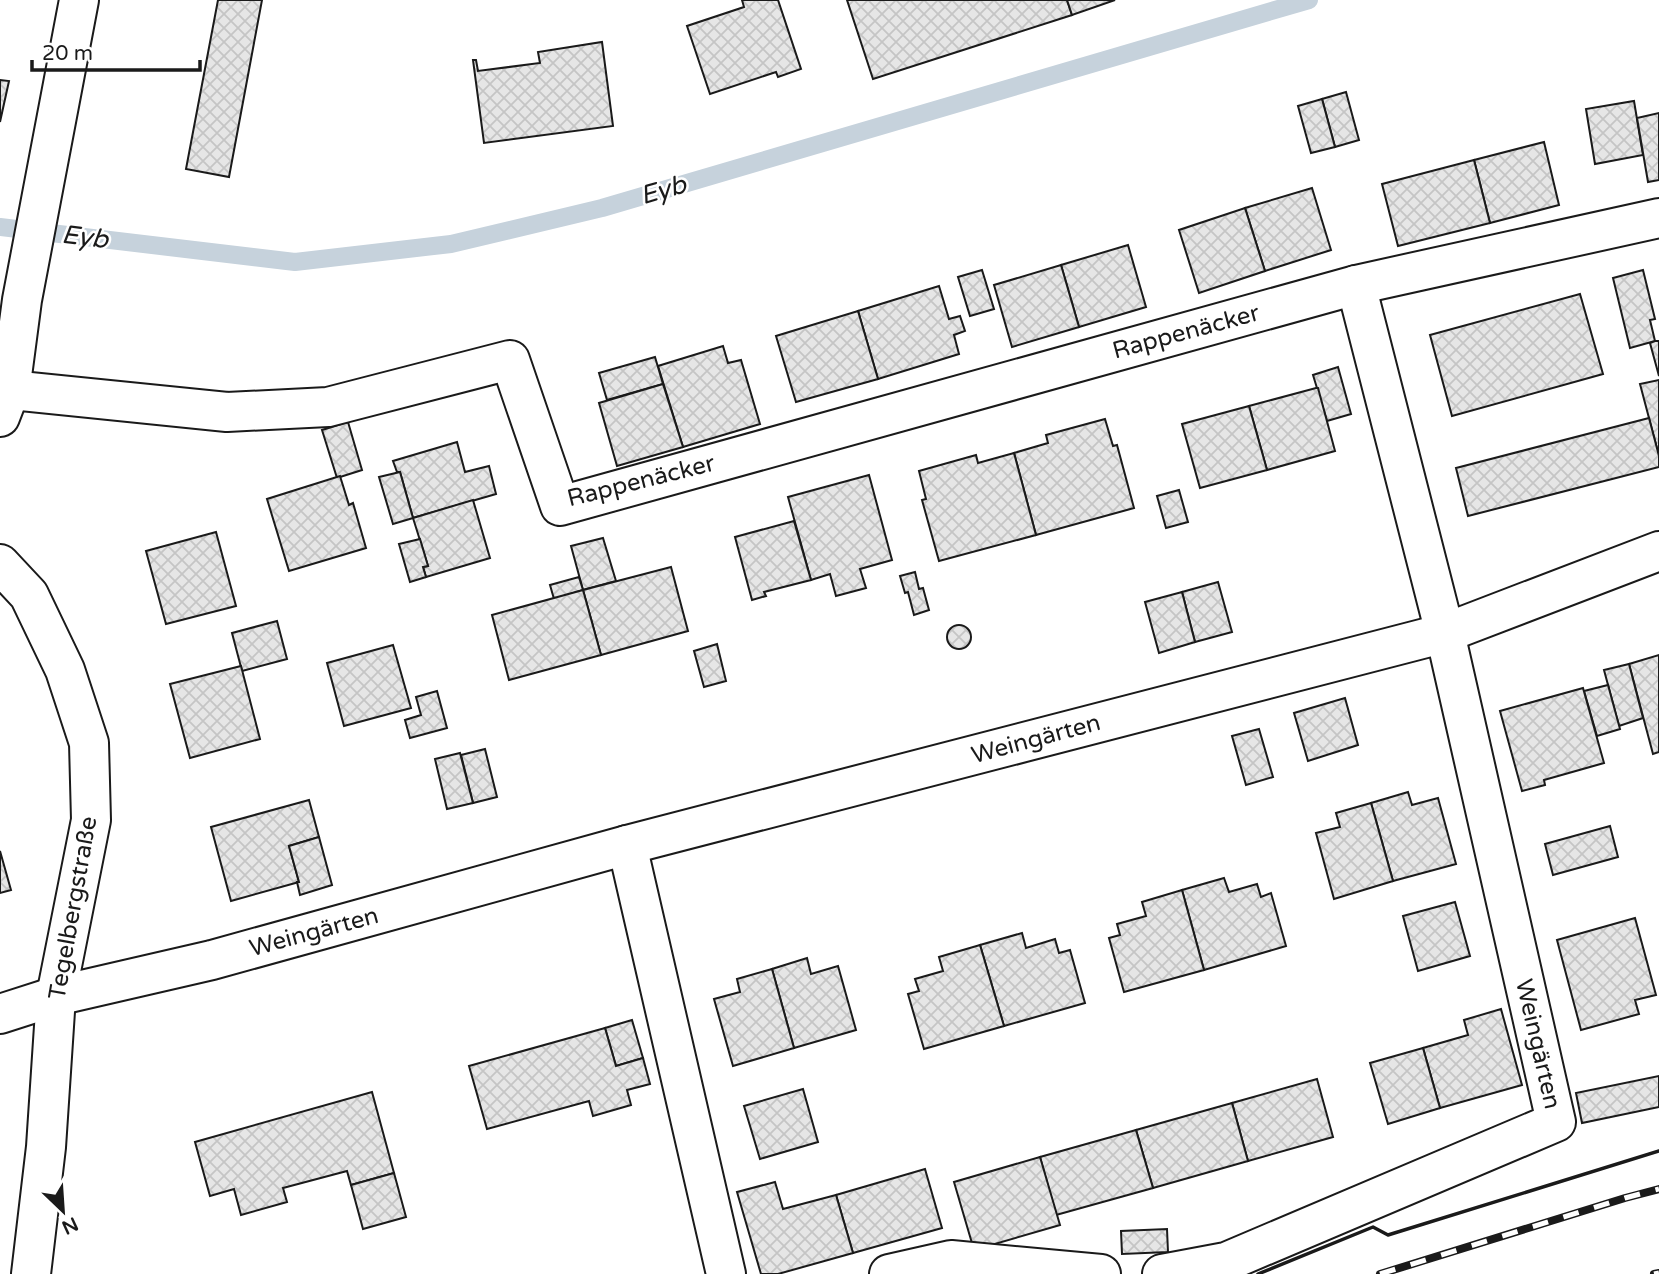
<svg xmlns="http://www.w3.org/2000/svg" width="1659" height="1274" viewBox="0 0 1659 1274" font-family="'Varela Round',sans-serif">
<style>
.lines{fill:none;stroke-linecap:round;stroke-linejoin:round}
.stream{stroke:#c6d2dc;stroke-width:18}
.building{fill:url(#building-cross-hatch);stroke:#1a1a1a;stroke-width:2}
.street-casing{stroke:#1a1a1a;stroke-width:42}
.secondary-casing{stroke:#1a1a1a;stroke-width:42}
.street{stroke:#fff;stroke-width:38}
.secondary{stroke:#fff;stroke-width:38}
.rail-casing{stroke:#1a1a1a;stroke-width:8}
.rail{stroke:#fff;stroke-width:5;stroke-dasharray:16;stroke-linecap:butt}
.wall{stroke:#1a1a1a;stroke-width:3.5}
.labels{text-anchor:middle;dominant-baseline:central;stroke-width:5;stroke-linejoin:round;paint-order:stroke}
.street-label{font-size:24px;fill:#1a1a1a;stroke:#fff}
.water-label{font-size:26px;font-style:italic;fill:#1a1a1a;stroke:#fff}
</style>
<defs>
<pattern id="building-cross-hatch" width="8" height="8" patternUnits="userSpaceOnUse" patternTransform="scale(1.75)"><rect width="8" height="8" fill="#e6e6e6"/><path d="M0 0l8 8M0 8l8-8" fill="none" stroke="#c5c5c5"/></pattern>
</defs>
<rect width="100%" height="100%" fill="#fff"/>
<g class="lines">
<polyline class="stream" points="0,227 295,262 451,244 602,208 1309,0"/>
</g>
<g class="building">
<polygon points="218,0 262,0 229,177 186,169"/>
<polygon points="742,0 778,0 801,69 778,77 776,72 710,94 687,26 744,7"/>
<polygon points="847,0 1067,0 1072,15 873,79"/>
<polygon points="1067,0 1115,0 1072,15"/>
<polygon points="602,42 613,126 484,143 473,60 476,60 478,71 540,63 538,52"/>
<polygon points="0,80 9,81 0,122"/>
<polygon points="1346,92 1359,140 1335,147 1322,99"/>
<polygon points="1322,99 1335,147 1311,153 1298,106"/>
<polygon points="1634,101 1643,155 1595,164 1586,109"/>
<polygon points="1659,113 1659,180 1648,182 1637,118"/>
<polygon points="1544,142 1559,205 1490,223 1474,160"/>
<polygon points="1474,160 1490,223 1398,246 1382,184"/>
<polygon points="1312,188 1331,250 1265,271 1245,208"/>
<polygon points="1245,208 1265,271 1199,293 1179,230"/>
<polygon points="1128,245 1146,307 1079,327 1061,265"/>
<polygon points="1061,265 1079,327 1012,347 994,285"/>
<polygon points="982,270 994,309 970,316 958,277"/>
<polygon points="1643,270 1655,319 1650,320 1655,341 1630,348 1613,278"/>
<polygon points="939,286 949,319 960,316 965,331 954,335 959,354 878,379 858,311"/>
<polygon points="1580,294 1603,374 1452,416 1430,335"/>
<polygon points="858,311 878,379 796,402 776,336"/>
<polygon points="1655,341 1659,341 1659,376 1650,343"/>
<polygon points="723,346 728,363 741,360 760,424 683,447 658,366"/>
<polygon points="655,357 663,384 607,400 599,373"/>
<polygon points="1338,367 1351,414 1327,421 1313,375"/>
<polygon points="1659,380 1659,456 1640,384"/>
<polygon points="663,384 683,447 617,466 599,403"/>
<polygon points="1316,388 1318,388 1335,451 1267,470 1249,406"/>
<polygon points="1249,406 1267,470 1200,488 1182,424"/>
<polygon points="1649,418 1659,456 1659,467 1468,516 1456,468"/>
<polygon points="1105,419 1113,446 1117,445 1134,508 1036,535 1014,453 1048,443 1046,435"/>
<polygon points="348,422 362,470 337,478 322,430"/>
<polygon points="457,442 465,472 489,466 496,494 413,518 400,472 397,472 393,461"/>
<polygon points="1014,453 1036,535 939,561 922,500 926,499 919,471 976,455 978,463"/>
<polygon points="400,472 413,518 393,524 379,477"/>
<polygon points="869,475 892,560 860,569 866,588 836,596 830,574 811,580 788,497"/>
<polygon points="340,476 349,505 353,503 366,548 289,571 267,499"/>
<polygon points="1179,490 1188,522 1166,528 1157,496"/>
<polygon points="473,500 490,558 426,577 423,567 428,566 413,518"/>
<polygon points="794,521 811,580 764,592 766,596 752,600 735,537"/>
<polygon points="216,532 236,606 166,624 146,551"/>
<polygon points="603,538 616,581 583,590 571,546"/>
<polygon points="420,539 428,566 423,567 426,577 410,582 399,544"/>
<polygon points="671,567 688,631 601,655 583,590"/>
<polygon points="915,572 919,589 923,588 929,610 914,615 908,592 905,593 900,576"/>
<polygon points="579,577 583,590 554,599 550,585"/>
<polygon points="1218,582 1232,632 1195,642 1182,592"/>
<polygon points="583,590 601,655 509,680 492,615"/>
<polygon points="1182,592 1195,642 1159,653 1145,602"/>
<polygon points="277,621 287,659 242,671 232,633"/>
<circle cx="959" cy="637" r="12"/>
<polygon points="717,644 726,681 704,687 694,651"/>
<polygon points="393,645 411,708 344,726 327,663"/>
<polygon points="1659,655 1659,752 1653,754 1629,664"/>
<polygon points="1629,664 1643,718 1619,726 1604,670"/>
<polygon points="241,666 260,739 190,758 170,684"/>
<polygon points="1608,685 1620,729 1597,736 1584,691"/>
<polygon points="1583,688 1604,763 1544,780 1545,785 1522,791 1500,711"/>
<polygon points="437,691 447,728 410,738 405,720 421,715 416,697"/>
<polygon points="1345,698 1358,745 1308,761 1294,713"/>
<polygon points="1259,729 1273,777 1246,785 1232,736"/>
<polygon points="485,749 497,797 473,803 461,755"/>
<polygon points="460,753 473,803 447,809 435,759"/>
<polygon points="1408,792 1412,805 1438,798 1456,864 1393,881 1371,803"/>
<polygon points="309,800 319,837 289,846 299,882 231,901 211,827"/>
<polygon points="1371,803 1393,881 1334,899 1316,833 1340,827 1336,813"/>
<polygon points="1610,826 1618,857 1553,875 1545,844"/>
<polygon points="319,837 332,885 300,895 297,882 299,882 289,846"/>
<polygon points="0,851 11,890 0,893"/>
<polygon points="1224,878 1229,892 1257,884 1261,897 1271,893 1286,946 1204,970 1182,890"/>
<polygon points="1182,890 1204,970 1124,992 1109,938 1120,935 1117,924 1146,916 1142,902"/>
<polygon points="1455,902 1470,956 1418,971 1403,916"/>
<polygon points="1635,918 1656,995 1635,1000 1639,1014 1581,1030 1557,940"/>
<polygon points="1022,933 1026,948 1055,939 1059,953 1070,950 1085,1003 1004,1026 980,945"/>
<polygon points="980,945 1004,1026 924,1049 908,994 919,991 915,979 943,971 939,957"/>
<polygon points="807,958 811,974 838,966 856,1030 794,1048 772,969"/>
<polygon points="772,969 794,1048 733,1066 714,999 740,992 737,979"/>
<polygon points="1501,1009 1522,1085 1440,1108 1423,1048 1468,1035 1464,1020"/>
<polygon points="632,1020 643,1058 616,1066 605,1028"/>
<polygon points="605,1028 616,1066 643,1058 650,1084 627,1090 631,1105 593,1116 589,1101 487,1129 469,1066"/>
<polygon points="1423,1048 1440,1108 1388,1124 1370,1063"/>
<polygon points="1659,1076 1659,1107 1582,1123 1576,1093"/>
<polygon points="1317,1079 1333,1137 1248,1161 1232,1103"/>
<polygon points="803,1089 818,1142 760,1159 744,1106"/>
<polygon points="372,1092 394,1173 351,1185 347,1171 283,1188 287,1202 241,1215 234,1189 210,1196 195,1142"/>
<polygon points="1232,1103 1248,1161 1153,1188 1136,1130"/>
<polygon points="1136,1130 1153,1188 1056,1215 1040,1157"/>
<polygon points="1040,1157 1060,1225 974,1250 954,1182"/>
<polygon points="925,1169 942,1228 853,1253 836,1195"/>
<polygon points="394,1173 406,1217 363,1229 351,1185"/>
<polygon points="775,1182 783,1209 836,1195 853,1253 778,1274 761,1274 737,1192"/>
<polygon points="1167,1229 1168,1252 1122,1254 1121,1231"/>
</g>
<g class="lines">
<defs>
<g id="street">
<polyline points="0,389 227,412 328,407 510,360 560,506 1356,285 1659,218"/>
<polyline points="0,564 29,595 65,670 89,743 91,820 56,996 46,1147 31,1274"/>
<polyline points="627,845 726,1274"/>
<polyline points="0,1014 56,996 212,960 627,845 1445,633 1659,551"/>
<polyline points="889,1274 951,1260 1101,1274"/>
<polyline points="1162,1274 1226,1262 1556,1122 1445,633 1356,285"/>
</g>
<polyline id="secondary" points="0,417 10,391 22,300 79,0"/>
</defs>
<use href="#street" class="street-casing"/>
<use href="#secondary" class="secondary-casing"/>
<use href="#street" class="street"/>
<use href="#secondary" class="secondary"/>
<defs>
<g id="rail">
<polyline points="1380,1274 1625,1198 1659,1189"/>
<polyline points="1654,1274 1659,1273"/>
</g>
</defs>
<use href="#rail" class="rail-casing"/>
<use href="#rail" class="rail"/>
<polyline class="wall" points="1258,1274 1373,1227 1388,1235 1659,1151"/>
</g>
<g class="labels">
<g class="street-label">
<text transform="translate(1186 332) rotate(-15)">Rappenäcker</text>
<text transform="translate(641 481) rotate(-14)">Rappenäcker</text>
<text transform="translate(1036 739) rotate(-15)">Weingärten</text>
<text transform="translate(73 908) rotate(-80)">Tegelbergstraße</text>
<text transform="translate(314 932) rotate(-15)">Weingärten</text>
<text transform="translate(1538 1044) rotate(77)">Weingärten</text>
</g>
<g class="water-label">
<text transform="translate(663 190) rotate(-16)">Eyb</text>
<text transform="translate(85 237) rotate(7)">Eyb</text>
</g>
</g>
<g transform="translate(63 1211) rotate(155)" stroke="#ffffff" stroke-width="5" paint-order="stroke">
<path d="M0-5L12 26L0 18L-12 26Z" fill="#1a1a1a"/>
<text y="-10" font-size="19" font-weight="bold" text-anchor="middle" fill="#1a1a1a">N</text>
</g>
<path d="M32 60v10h168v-10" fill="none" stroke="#1a1a1a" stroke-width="3.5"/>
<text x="42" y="60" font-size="21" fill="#1a1a1a" stroke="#ffffff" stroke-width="5" paint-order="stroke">20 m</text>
</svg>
